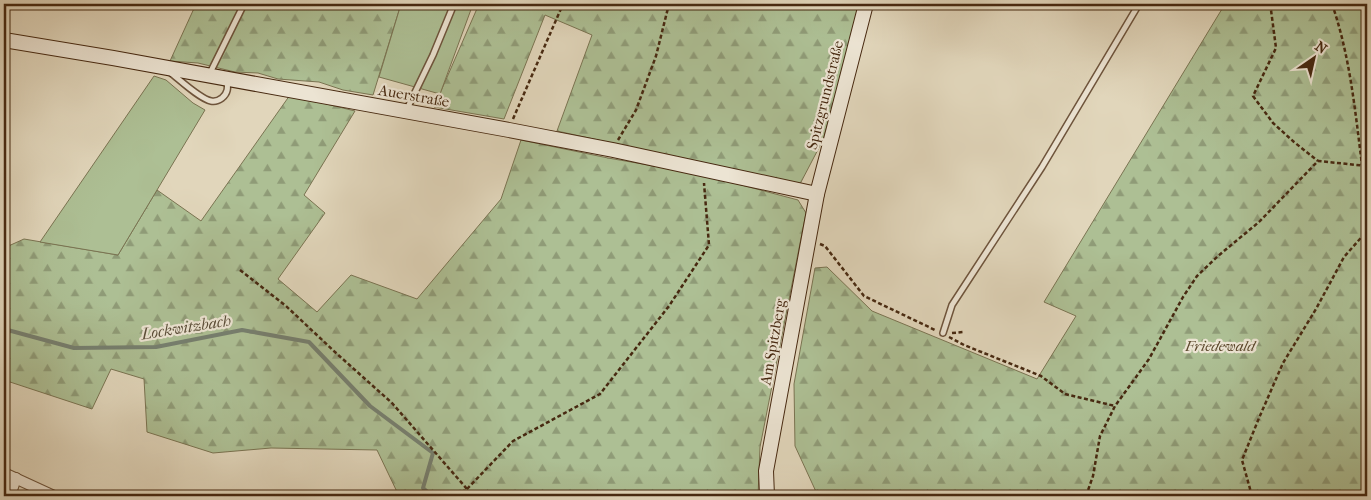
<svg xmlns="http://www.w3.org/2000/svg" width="1371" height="500" viewBox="0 0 1371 500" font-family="'IM FELL French Canon',serif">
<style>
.forest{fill:url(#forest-firs);stroke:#7a7452}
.garden{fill:#adbf94;stroke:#7a7452}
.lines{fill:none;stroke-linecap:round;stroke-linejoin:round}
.stream{stroke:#767f6f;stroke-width:4}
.lane-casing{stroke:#6e543c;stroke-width:8}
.street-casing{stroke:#6e543c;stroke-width:12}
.secondary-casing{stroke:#472911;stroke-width:16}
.path{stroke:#472911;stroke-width:2.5;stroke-dasharray:4 2.5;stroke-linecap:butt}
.lane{stroke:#ece4d3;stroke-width:5}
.street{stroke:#ece4d3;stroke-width:10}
.secondary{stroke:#ece4d3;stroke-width:14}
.labels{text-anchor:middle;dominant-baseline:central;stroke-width:4.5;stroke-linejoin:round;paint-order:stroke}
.street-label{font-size:15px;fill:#472911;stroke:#ece4d3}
.park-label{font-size:15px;font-style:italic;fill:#5b472b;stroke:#ece4d3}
.water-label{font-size:16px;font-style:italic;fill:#5a4d38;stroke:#ece4d3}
</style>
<defs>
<pattern id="forest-firs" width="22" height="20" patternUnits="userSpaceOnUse" patternTransform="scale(1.25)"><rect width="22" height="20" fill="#adbf94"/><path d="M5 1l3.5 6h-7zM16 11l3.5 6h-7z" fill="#8f9b77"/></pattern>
</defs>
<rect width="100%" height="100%" fill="#e1d6bb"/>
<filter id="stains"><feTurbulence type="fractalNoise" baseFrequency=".004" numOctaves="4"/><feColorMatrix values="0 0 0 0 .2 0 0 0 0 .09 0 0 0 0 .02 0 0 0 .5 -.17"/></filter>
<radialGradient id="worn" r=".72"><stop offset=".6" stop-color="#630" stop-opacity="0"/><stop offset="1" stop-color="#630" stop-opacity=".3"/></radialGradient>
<g class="forest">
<polygon points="196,4 401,4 373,95 343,90 319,82 278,79 258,73 235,72 198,63 170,61"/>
<polygon points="479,4 861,4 823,140 800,184 557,131 592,35 545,15 504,119 434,107"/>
<polygon points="1225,4 1367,4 1367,496 818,496 795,446 794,384 815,268 827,267 872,311 1037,379 1076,316 1044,302"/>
<polygon points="290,95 355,111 304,195 325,213 278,279 317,312 351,275 417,299 501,199 521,140 608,158 700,174 798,200 806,213 760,447 758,496 399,496 377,450 271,448 213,453 147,432 144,379 111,369 92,409 4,380 4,248 24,239 118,255 157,190 201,221"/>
</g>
<g class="garden">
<polygon points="401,4 473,4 440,94 379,77"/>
<polygon points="154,76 166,80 193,103 205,110 118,255 40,242"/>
</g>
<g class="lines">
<polyline class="stream" points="4,329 74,348 156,347 242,330 309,342 370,406 433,453 423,488 432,496"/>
<defs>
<g id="lane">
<path d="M171 73C180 80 200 99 211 101 215 102 218 101 222 98 228 93 228 88 227 80"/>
<polyline points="209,75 244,4"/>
<polyline points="406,111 433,55 454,4"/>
<polyline points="943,333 952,305 1042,167 1139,4"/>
</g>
<g id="street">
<polyline points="4,473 54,496"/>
<polyline points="10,496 16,478"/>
</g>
<g id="secondary">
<polyline points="4,40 113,58 509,130 613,150 817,194"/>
<polyline points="767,496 766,471 817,194 866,4"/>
</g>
</defs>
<use href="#lane" class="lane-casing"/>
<use href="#street" class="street-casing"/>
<use href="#secondary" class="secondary-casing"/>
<g class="path">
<polyline points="1271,4 1271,10 1276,48 1253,96 1273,123 1294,142 1318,161"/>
<path d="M1332 4C1350 56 1355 110 1362 165"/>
<polyline points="513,119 563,4"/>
<polyline points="618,140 636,110 656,56 669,4"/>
<polyline points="820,244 825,246 864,296 935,330"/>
<polyline points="240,270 286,306 336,353 392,403 467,489"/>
<polyline points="952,333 963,332"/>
<polyline points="949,337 964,345 1041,376 1065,394 1115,406"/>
<polyline points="456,496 467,489 513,441 600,394 669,306 709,245 704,183"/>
<polyline points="1086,496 1093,476 1100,436 1115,406 1149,359 1183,297 1197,276 1218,256 1259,222 1318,161 1367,166"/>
<polyline points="1252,496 1242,460 1259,418 1283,363 1316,309 1344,257 1367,231"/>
</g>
<use href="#lane" class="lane"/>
<use href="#street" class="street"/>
<use href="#secondary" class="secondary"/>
</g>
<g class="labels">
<g class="street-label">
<text transform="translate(825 95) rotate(-76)">Spitzgrundstraße</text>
<text transform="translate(414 96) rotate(10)">Auerstraße</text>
<text transform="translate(773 342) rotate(-80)">Am Spitzberg</text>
</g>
<g class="park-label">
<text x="1220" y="346">Friedewald</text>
</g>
<g class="water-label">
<text transform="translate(186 327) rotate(-9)">Lockwitzbach</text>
</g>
</g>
<rect width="1371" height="500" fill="none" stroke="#e1d6bb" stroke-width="20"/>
<rect x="5" y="5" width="1361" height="490" fill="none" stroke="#472911" stroke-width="2.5"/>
<rect x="10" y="10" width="1351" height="480" fill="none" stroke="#472911"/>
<g transform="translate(1314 58) rotate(34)" stroke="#ece4d3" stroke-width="4" paint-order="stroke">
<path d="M0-4L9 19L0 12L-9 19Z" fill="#472911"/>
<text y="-8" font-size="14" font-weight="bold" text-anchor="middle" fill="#472911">N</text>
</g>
<rect width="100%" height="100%" filter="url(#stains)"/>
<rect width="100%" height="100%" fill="url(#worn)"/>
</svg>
